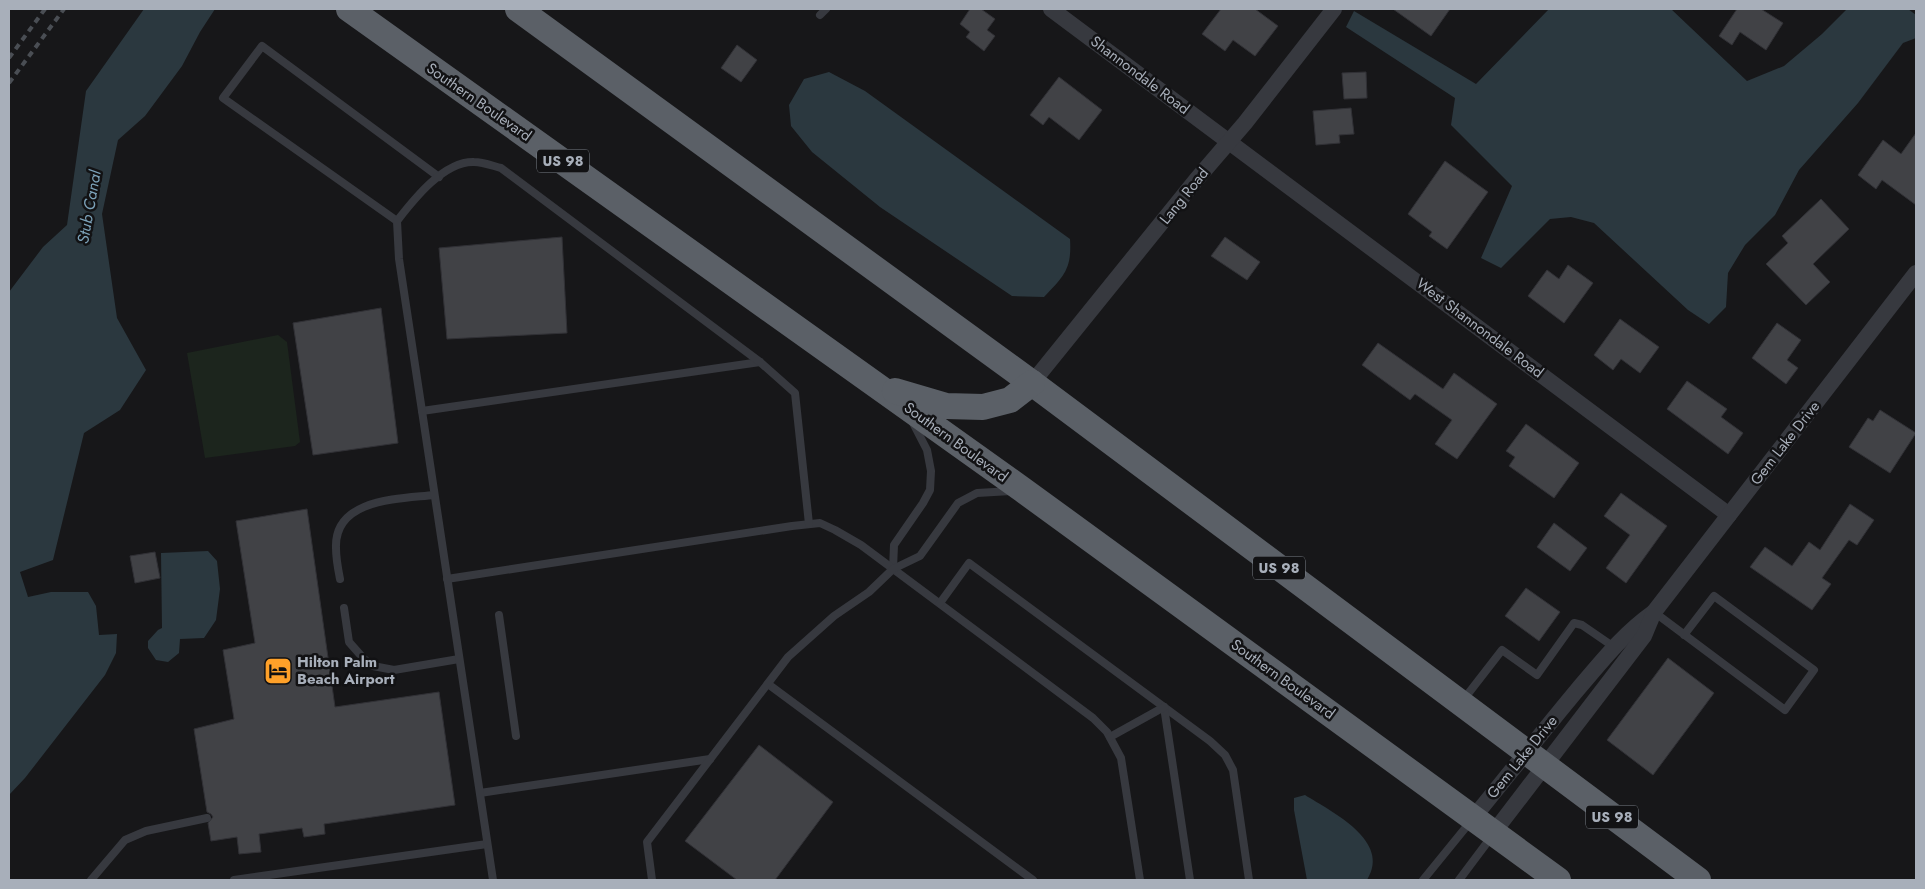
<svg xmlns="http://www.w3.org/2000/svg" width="1925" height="889" viewBox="0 0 1925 889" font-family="Jost,sans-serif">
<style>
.green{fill:#1c251d}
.water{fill:#2b383f}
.building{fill:#414246;stroke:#313136}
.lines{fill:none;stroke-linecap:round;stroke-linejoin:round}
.service{stroke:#37393f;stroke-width:8}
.minor{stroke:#37393f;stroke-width:16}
.trunk{stroke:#5b6067;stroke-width:26}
.rail{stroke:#4a4e54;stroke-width:4;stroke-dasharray:6 5;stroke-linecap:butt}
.labels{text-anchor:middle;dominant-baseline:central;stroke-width:5;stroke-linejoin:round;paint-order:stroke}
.shield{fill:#121214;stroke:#7b8088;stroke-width:1}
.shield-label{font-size:14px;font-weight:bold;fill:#a8afba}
.street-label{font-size:15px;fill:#a8afba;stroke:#121214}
.poi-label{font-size:15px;font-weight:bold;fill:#a8afba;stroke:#121214;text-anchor:start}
.water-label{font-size:16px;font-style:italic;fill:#7ca2b9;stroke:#121214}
</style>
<rect width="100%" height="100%" fill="#171719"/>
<polygon class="green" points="278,335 287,342 300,442 295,446 205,458 187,353"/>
<g class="water">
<polygon points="144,9 215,9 200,32 182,66 145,116 118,140 102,214 117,318 146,370 120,410 84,433 53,560 20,572 28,597 51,592 88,592 96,606 99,635 117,634 116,653 105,675 25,778 9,795 9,292 43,247 67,225 86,91"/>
<polygon points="1549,9 1671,9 1747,81 1784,66 1822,34 1847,9 1908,9 1916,15 1916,38 1903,43 1858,103 1799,170 1775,215 1745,245 1728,273 1726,307 1709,324 1688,310 1594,223 1571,217 1550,219 1501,268 1481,258 1512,186 1451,125 1455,98 1346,27 1354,11 1476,84"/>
<path d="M829 72 865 91 1070 239C1072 269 1064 276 1044 297L1012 296 880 207 812 152 791 126 789 105 804 79Z"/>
<polygon points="208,551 217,561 220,589 216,620 204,638 180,639 179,653 168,662 156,660 148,648 148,641 158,630 162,628 161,553"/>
<path d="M1305 795C1332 812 1392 841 1367 880H1307L1294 810V798Z"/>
</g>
<g class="building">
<polygon points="970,9 981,9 995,19 987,30 995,36 984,51 966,37 970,32 960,24"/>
<polygon points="1221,9 1255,9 1278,26 1255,56 1233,40 1225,51 1202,34"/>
<polygon points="1393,9 1450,9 1431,36"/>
<polygon points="1737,9 1761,9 1783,23 1766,50 1740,32 1732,45 1719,36"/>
<polygon points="737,45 757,60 741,82 721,68"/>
<polygon points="1366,72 1367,98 1344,99 1342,73"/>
<polygon points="1059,77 1102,110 1079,140 1049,117 1043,125 1030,115"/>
<polygon points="1351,108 1354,134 1339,135 1340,143 1316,145 1313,111"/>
<polygon points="1916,133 1916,205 1882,180 1876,189 1858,175 1883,140 1901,154"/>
<polygon points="1445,161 1488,192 1447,249 1429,236 1432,232 1408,214"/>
<polygon points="1821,199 1849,229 1813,264 1830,282 1806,305 1766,264 1788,243 1782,236"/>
<polygon points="562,237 567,333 447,339 439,248"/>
<polygon points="1225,237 1260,262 1247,280 1211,256"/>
<polygon points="1568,265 1593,283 1564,323 1528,296 1547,270 1559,279"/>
<polygon points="381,308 398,443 313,455 293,323"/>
<polygon points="1620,319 1659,347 1640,373 1621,359 1613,370 1594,355"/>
<polygon points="1777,323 1801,340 1787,360 1798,368 1786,384 1752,358"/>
<polygon points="1378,343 1443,389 1454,373 1497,404 1457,459 1435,444 1452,420 1415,394 1410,400 1362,365"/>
<polygon points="1687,381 1727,409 1721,417 1743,433 1728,454 1667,409"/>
<polygon points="1880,410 1916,433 1890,473 1849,447 1868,418 1873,421"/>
<polygon points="1526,424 1579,463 1554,498 1509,466 1515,457 1506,451"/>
<polygon points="1621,493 1667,526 1626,583 1606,568 1630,535 1604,516"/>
<polygon points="1850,504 1874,520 1857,545 1849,540 1822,578 1831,584 1812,610 1750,567 1765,547 1792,566 1809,542 1820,550"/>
<polygon points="307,509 335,707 439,692 455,805 324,824 325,834 304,837 302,828 259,834 261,852 239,854 237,837 211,841 208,823 213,817 211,814 207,812 194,729 234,719 223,650 255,643 236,521"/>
<polygon points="1554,523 1587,548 1570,571 1537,547"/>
<polygon points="155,552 160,578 135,583 130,556"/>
<polygon points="1526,588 1560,612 1539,641 1505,616"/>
<polygon points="1668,658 1714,693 1653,775 1607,740"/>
<polygon points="759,745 833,802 775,880 737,880 685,841"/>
</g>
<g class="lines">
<g class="service">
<polyline points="820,15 826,9"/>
<polyline points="397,221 223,98 262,46 439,177"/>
<polyline points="422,411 760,362"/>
<polyline points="893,569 894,545 923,503 930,490 931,471 927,450 913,423"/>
<path d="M340 579C338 569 336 558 336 548 334 498 400 499 434 495"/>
<polyline points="447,579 792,526 820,523 835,530 861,545 1093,718 1107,732 1121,758 1140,880"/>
<polyline points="940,603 969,563 1210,741 1225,755 1233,770 1249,880"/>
<polyline points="344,608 349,642 364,659 373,666 394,670 459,659"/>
<polyline points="1654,612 1785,710 1814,670 1714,596 1684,635"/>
<polyline points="499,615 516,736"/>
<polyline points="768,684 1033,880"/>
<polyline points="1464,699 1502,650 1537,675 1574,623 1582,625 1614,647"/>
<polyline points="1164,707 1190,880"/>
<polyline points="1110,737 1164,707"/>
<polyline points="480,793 710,759"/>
<polyline points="91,880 125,840 146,831 207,818"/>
<polyline points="234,880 487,844"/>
<path d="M493 880 399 259 397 221C414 199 444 161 474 162 483 162 493 166 501 168L760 362 795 393 809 524"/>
<polyline points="652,880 647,842 788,657 834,616 869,592 893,569 920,556 958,503 977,493 1011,491"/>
<polyline points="1423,880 1471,821"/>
<polyline points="1459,880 1492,836"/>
</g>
<g class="minor">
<polyline points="1051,9 1729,515"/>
<polyline points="1032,383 1196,180 1245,123 1334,9"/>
<path d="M1474 817C1509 774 1543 731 1578 689 1603 660 1622 635 1654 612"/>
<polyline points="1494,832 1644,636 1654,612 1916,273"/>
</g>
<g class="trunk">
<polyline points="349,9 1023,490 1558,880"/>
<polyline points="518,9 1032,383 1698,880"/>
<polyline points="895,391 946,406 983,407 1010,400 1032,383"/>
</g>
<g class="rail">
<polyline points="9,58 45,9"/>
<polyline points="9,83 64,9"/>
</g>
</g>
<defs>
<symbol id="hotel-square" viewBox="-11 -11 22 22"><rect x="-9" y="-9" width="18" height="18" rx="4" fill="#ffa129" stroke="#121214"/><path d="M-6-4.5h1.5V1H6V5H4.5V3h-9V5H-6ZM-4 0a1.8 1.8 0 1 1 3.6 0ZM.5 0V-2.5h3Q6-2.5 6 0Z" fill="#111"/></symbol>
</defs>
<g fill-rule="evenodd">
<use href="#hotel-square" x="262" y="655" width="32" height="32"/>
</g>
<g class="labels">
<g class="shield">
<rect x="537" y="149.5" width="52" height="23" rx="4"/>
<rect x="1253" y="556.5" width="52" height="23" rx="4"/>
<rect x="1586" y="805.5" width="52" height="23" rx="4"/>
</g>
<g class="shield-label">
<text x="563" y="161">US 98</text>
<text x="1279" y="568">US 98</text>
<text x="1612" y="817">US 98</text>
</g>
<g class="street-label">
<text transform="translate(1140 75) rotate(37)">Shannondale Road</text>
<text transform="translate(479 102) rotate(35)">Southern Boulevard</text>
<text transform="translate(1184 196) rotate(-51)">Lang Road</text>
<text transform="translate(1480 328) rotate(37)">West Shannondale Road</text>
<text transform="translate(956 442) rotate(36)">Southern Boulevard</text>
<text transform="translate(1785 443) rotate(-52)">Gem Lake Drive</text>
<text transform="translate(1283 679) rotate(36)">Southern Boulevard</text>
<text transform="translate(1522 757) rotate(-51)">Gem Lake Drive</text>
</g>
<g class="poi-label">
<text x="297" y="662">Hilton Palm<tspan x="297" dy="17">Beach Airport</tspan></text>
</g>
<g class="water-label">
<text transform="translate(89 207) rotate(-80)">Stub Canal</text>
</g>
</g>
<rect width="1925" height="889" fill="none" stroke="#a8afba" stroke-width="20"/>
</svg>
